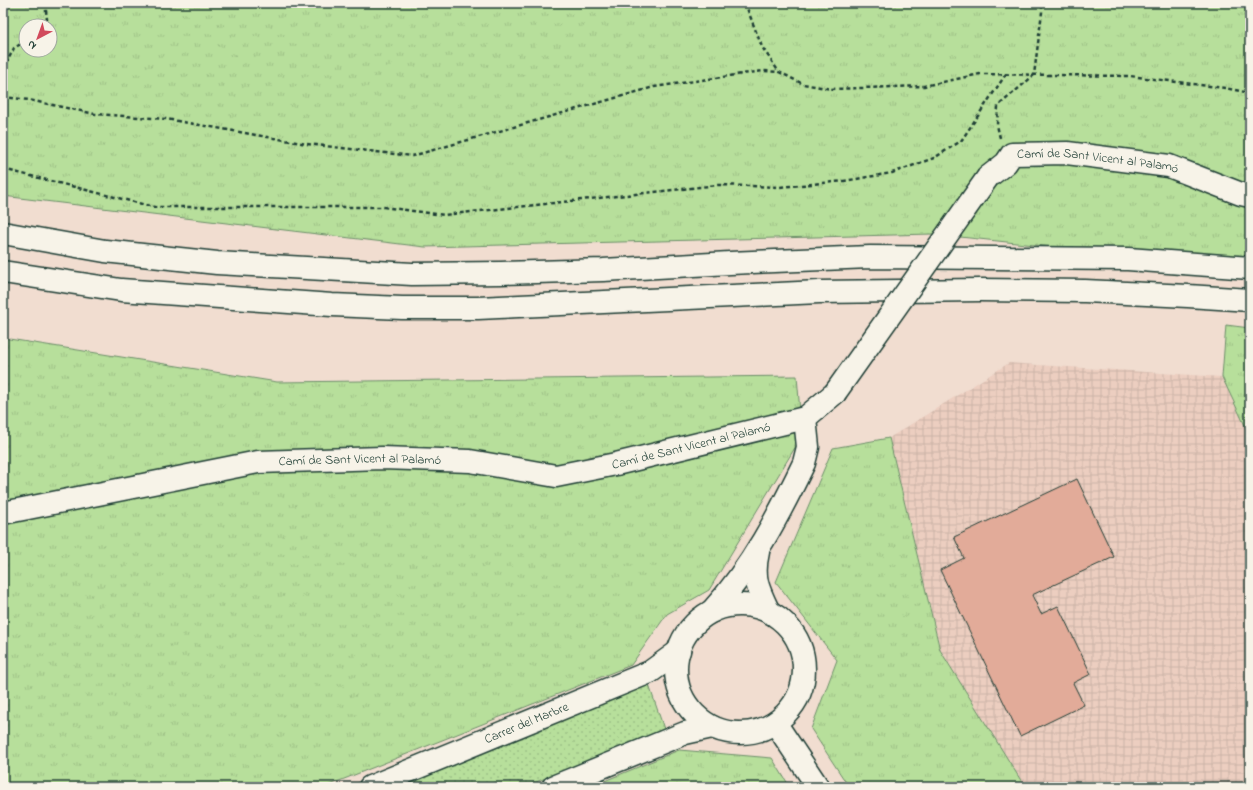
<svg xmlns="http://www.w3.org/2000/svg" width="1253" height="790" viewBox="0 0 1253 790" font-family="'Indie Flower',sans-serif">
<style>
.industrial{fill:url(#industrial-grid)}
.grass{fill:url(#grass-tufts);stroke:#6b8e68;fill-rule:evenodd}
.park{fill:url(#park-dots);stroke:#6b8e68}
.building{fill:#e2ab99;stroke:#1f3d34}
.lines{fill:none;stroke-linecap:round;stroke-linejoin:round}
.minor-casing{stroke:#1f3d34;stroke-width:25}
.highway-casing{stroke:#1f3d34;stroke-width:25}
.path{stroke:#1f3d34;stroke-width:2.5;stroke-dasharray:4 3;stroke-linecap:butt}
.minor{stroke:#f7f3e8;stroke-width:22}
.highway{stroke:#f7f3e8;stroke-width:22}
.minor-bridge-casing{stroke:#1f3d34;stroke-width:25;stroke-linecap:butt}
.minor-bridge{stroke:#f7f3e8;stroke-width:22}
.labels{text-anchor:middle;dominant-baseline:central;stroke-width:3;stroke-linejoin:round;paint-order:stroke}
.street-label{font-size:13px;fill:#1f3d34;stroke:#f7f3e8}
</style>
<defs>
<pattern id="industrial-grid" width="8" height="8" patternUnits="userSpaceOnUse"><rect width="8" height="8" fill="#eccec0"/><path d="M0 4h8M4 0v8" fill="none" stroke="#cab2a6"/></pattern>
<pattern id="grass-tufts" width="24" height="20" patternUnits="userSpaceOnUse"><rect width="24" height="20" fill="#b7df9b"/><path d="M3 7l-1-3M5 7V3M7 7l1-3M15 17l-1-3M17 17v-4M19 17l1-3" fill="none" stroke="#9dc086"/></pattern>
<pattern id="park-dots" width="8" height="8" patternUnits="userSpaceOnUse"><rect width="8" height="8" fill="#b7df9b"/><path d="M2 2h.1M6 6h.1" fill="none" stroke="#9dc086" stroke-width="1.8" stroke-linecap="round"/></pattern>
</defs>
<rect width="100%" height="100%" fill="#f1ddd0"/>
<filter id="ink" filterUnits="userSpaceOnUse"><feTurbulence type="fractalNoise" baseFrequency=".025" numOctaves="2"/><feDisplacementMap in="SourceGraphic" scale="8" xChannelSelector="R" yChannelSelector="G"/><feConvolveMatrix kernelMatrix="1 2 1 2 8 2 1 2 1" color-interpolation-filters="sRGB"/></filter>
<g filter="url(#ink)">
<polygon class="industrial" points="1009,363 1222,377 1250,436 1250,787 1025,787 940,650 889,438"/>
<g class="grass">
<path d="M3 3H1250V268L932 234 425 247 3 196ZM26 26H50V50H26Z"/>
<polygon points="1226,325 1250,328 1250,436 1222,377"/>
<polygon points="3,338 277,382 797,376 802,436 709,590 667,614 631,665 324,787 3,787"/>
<polygon points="889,438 940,650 1025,787 849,787 811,729 837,660 776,582 833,448"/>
<polygon points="679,750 772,758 790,787 590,787"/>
</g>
<polygon class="park" points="649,685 664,729 524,787 400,787"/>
<polygon class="building" points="1077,479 1114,557 1032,595 1041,614 1058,606 1091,674 1073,683 1084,705 1020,736 940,570 964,558 954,537"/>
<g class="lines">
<defs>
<g id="minor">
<path id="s1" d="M988 177 1006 163 1012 154 1067 153 1169 166 1241 194 1250 196"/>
<path id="s2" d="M3 513 258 462 382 458 470 461 556 476 616 464 805 418 835 393"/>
<path d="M758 552C752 578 758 589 769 612"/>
<circle cx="740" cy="669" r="64"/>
<path d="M712 611C751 568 779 515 804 463L808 447 805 418"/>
<polyline points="776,724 818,787"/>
<path id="s3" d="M370 787 650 672 679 651"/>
<polyline points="553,787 685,733 712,727"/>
</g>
<g id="highway">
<polyline points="3,233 105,251 217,263 412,274 501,273 603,270 730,263 870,257 1128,259 1250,268"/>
<polyline points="3,272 121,290 332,305 402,308 478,308 819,292 981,290 1085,291 1188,296 1250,300"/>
</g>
</defs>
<use href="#minor" class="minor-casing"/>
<use href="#highway" class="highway-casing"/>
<g class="path">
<polyline points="45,3 47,19 46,26"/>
<polyline points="745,3 762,47 779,72 803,84 831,89 924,86 980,74 1130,76 1225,88 1250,93"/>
<polyline points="3,70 14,48 26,41"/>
<polyline points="3,97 29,100 95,114 166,119 307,144 412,156 654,87 763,71 779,72"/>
<polyline points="1000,138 997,125 998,106 1034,75 1042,12 1042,3"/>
<polyline points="3,169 154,207 383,207 444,215 718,185 780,187 844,181 892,173 934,158 961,141 1006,74"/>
</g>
<use href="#minor" class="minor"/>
<use href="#highway" class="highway"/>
<defs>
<polyline id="minor-bridge" points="835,393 988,177"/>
</defs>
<use href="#minor-bridge" class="minor-bridge-casing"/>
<use href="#minor-bridge" class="minor-bridge"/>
</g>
</g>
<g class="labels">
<g class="street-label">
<text stroke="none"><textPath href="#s1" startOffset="120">Camí de Sant Vicent al Palamó</textPath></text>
<text stroke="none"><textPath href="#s2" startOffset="698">Camí de Sant Vicent al Palamó</textPath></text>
<text stroke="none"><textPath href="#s2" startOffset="362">Camí de Sant Vicent al Palamó</textPath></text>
<text stroke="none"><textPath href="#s3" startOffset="169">Carrer del Marbre</textPath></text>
</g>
</g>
<rect width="1253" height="790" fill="none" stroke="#f7f3e8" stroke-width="16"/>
<rect x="8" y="8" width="1237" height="774" fill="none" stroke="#1f3d34" stroke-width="1.5" filter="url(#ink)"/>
<g transform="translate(38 38) rotate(221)"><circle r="19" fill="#f7f3e8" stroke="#a1aaa0"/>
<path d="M0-3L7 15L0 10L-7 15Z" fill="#d1495b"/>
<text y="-6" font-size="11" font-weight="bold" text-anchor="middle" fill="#1f3d34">N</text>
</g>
</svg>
